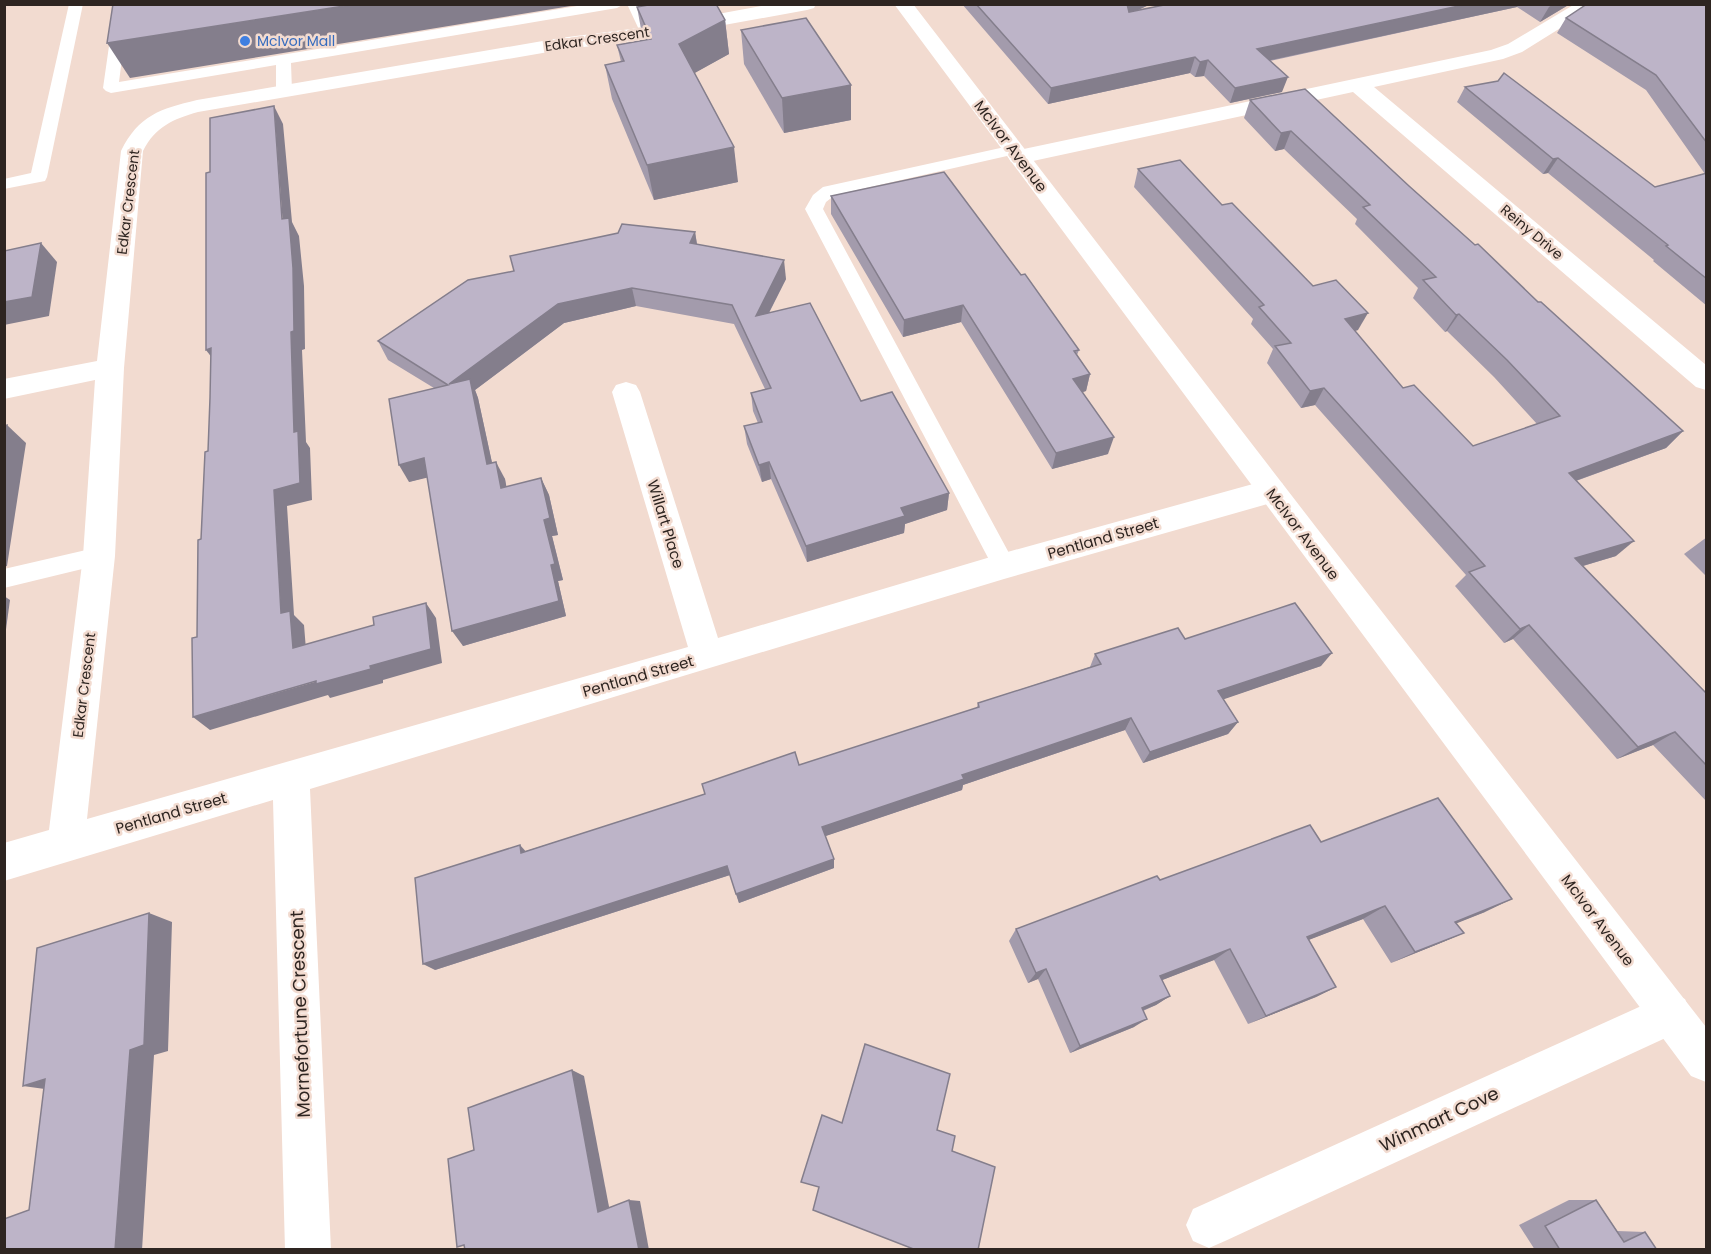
<svg xmlns="http://www.w3.org/2000/svg" width="1711" height="1254" viewBox="0 0 1711 1254" font-family="Poppins,sans-serif">
<style>
.lines{fill:none;stroke-linecap:round;stroke-linejoin:round}
.service{fill:#fff;fill-rule:evenodd}
.minor{fill:#fff;fill-rule:evenodd}
.tertiary{fill:#fff;fill-rule:evenodd}
.wall{fill:#a39bac}
.shaded-wall{fill:#847e8c}
.building{fill:#bdb4c8;stroke:#847e8c;stroke-width:1.5}
.shop-dot{fill:#3f7fe0;stroke:#f2dbd0;stroke-width:2}
.labels{text-anchor:middle;dominant-baseline:central;stroke-width:5;stroke-linejoin:round;paint-order:stroke}
.far-street-label{font-size:14px;fill:#2e2521;stroke:#f2dbd0}
.far-shop-label{font-size:14px;fill:#366cbe;stroke:#f2dbd0;text-anchor:start}
.street-label{font-size:15px;fill:#2e2521;stroke:#f2dbd0}
.near-street-label{font-size:18px;fill:#2e2521;stroke:#f2dbd0}
</style>
<rect width="100%" height="100%" fill="#f2dbd0"/>
<g class="lines">
<g class="service">
<polygon points="69,4 83,4 47,177 45,181 4,189 4,179 31,173"/>
<polygon points="115,4 129,4 119,82 589,4 624,4 617,8 291,63 292,91 284,96 276,91 276,65 111,93 106,91 103,88"/>
<polygon points="627,4 641,4 654,33 652,36 642,36"/>
<polygon points="1014,145 1022,150 1020,153 835,195 826,202 823,209 1016,566 1012,573 1004,575 996,573 805,209 813,195 823,187"/>
<polygon points="99,547 107,549 110,556 107,563 4,588 4,569"/>
</g>
<g class="minor">
<path d="M772 4H816L814 8 807 10 647 39 560 50 198 112C173 119 155 127 143 151L124 368 115 556 87 819 688 647 612 392 616 385 626 382 636 385 640 392 718 638 1004 553 1271 479 1282 483 1286 491 1282 499 1271 503 1004 579 310 789 331 1250H285L273 800 4 881V843L49 830 83 556 95 380 4 399V379L97 361 121 151C139 115 160 109 197 100L560 38 647 27Z"/>
<polygon points="1575,4 1599,4 1522,52 1503,59 1374,87 1706,365 1706,390 1696,387 1353,92 1019,164 1011,162 1008,157 1011,152 1019,150 1491,50 1508,44"/>
<polygon points="1670,993 1685,999 1691,1014 1685,1029 1225,1241 1209,1248 1193,1241 1186,1225 1193,1209"/>
</g>
<polygon class="tertiary" points="894,4 913,4 1319,531 1706,1027 1706,1082 1691,1076"/>
</g>
<g class="wall">
<polygon points="644,4 716,4 725,20 729,54 694,73 738,182 654,200 612,99 605,65 621,62 617,45 643,40 637,7 644,6"/>
<polygon points="962,4 1151,4 1138,10 1169,4 1570,4 1540,22 1517,7 1270,61 1282,92 1230,103 1204,76 1195,77 1190,73 1048,104"/>
<polygon points="1707,4 1707,306 1653,261 1654,260 1548,173 1543,174 1457,102 1465,87 1655,187 1705,174 1646,90 1557,33 1566,18"/>
<polygon points="741,30 851,85 851,120 784,133 744,64"/>
<polygon points="1250,100 1409,186 1683,431 1666,448 1576,481 1616,556 1583,566 1707,694 1707,802 1653,745 1617,759 1513,639 1504,643 1455,586 1466,575 1315,405 1301,408 1267,363 1273,349 1251,324 1253,319 1134,187 1138,169 1222,205 1313,286 1358,330 1355,331 1403,388 1473,446 1537,424 1494,377 1447,331 1445,332 1413,298 1418,288 1355,224 1357,219 1284,149 1275,151 1244,118"/>
<polygon points="831,196 1021,275 1079,350 1077,355 1090,374 1086,391 1083,392 1108,454 1052,469 961,322 903,337 831,214"/>
<polygon points="695,232 697,244 786,279 769,313 861,401 949,493 947,510 905,524 904,533 807,562 771,479 762,482 747,444 744,426 758,423 753,411 751,393 765,389 734,324 636,306 564,323 475,390 478,398 492,463 505,479 506,487 541,478 549,495 558,535 552,536 563,580 558,581 566,616 463,646 427,477 409,482 434,388 388,360 378,341"/>
<polygon points="1707,537 1707,577 1684,554"/>
<polygon points="1185,639 1321,666 1223,699 1238,722 1228,734 1143,763 1125,730 963,785 962,790 825,836 834,859 834,868 739,903 730,875 435,970 526,851 799,765 977,708 978,703 1090,667 1095,654"/>
<polygon points="1321,842 1485,912 1456,923 1464,933 1438,944 1391,963 1363,919 1308,940 1336,987 1316,997 1248,1024 1214,960 1162,980 1170,996 1156,1005 1143,1011 1134,1027 1070,1053 1038,979 1028,983 1009,941 1016,929 1160,880"/>
<polygon points="1569,1200 1596,1200 1617,1231 1645,1232 1657,1250 1535,1250 1519,1225"/>
</g>
<g class="shaded-wall">
<polygon points="357,4 583,4 130,78 107,43"/>
<polygon points="1126,4 1151,4 1123,17"/>
<polygon points="1468,4 1519,4 1517,7 1252,64 1257,49"/>
<polygon points="1553,4 1570,4 1540,22 1549,7"/>
<polygon points="725,20 729,54 684,79 679,44"/>
<polygon points="1195,57 1190,73 1048,104 1051,88"/>
<polygon points="1208,60 1204,76 1195,77 1200,62"/>
<polygon points="1288,77 1282,92 1230,103 1235,88"/>
<polygon points="851,85 851,120 784,133 782,98"/>
<polygon points="274,106 283,124 292,222 299,236 304,286 305,349 302,350 306,442 310,448 312,500 287,506 294,615 304,625 307,662 293,648 281,613 274,490 294,432 291,332"/>
<polygon points="1291,131 1284,149 1275,151 1281,133"/>
<polygon points="734,147 738,182 654,200 647,165"/>
<polygon points="1558,158 1548,173 1543,174 1553,159"/>
<polygon points="695,232 698,251 690,243"/>
<polygon points="41,243 57,262 49,316 4,325 4,302"/>
<polygon points="784,260 786,279 758,334 756,316"/>
<polygon points="632,288 636,306 564,323 475,390 478,398 496,481 449,384 558,304"/>
<polygon points="963,305 961,322 903,337 904,320"/>
<polygon points="1368,313 1358,330 1336,336 1345,319"/>
<polygon points="1459,314 1447,331 1445,332 1456,315"/>
<polygon points="211,348 219,367 206,350"/>
<polygon points="1090,374 1086,391 1069,396 1073,379"/>
<polygon points="1324,388 1315,405 1301,408 1310,391"/>
<polygon points="7,425 26,443 7,566 4,567 4,442"/>
<polygon points="1683,431 1666,448 1553,489 1569,473"/>
<polygon points="1114,437 1108,454 1052,469 1056,453"/>
<polygon points="424,458 434,476 409,482 399,465"/>
<polygon points="496,462 505,479 510,506 501,488"/>
<polygon points="769,462 771,479 762,482 759,465"/>
<polygon points="541,478 549,495 558,535 552,536 563,580 558,581 566,616 463,646 452,631 551,565 544,520"/>
<polygon points="949,493 947,510 905,524 904,533 807,562 806,546 901,508"/>
<polygon points="1634,541 1616,556 1559,573 1575,558"/>
<polygon points="4,596 10,600 4,644"/>
<polygon points="426,603 436,618 442,663 383,680 383,683 330,698 328,695 210,730 193,717 370,666"/>
<polygon points="1529,625 1513,639 1504,643 1520,629"/>
<polygon points="1332,653 1321,666 1210,704 1218,691"/>
<polygon points="1131,718 1125,730 963,785 962,790 823,837 822,827 962,775"/>
<polygon points="1238,722 1228,734 1143,763 1150,752"/>
<polygon points="1675,732 1653,745 1617,759 1638,747"/>
<polygon points="520,845 529,855 521,853"/>
<polygon points="834,859 834,868 739,903 736,894"/>
<polygon points="727,866 730,875 435,970 423,964"/>
<polygon points="1512,899 1485,912 1430,934 1455,922"/>
<polygon points="1385,906 1363,919 1288,948 1307,937"/>
<polygon points="149,913 172,922 168,1051 154,1055 142,1250 115,1250 130,1050"/>
<polygon points="1464,933 1438,944 1391,963 1415,952"/>
<polygon points="1230,949 1214,960 1147,986 1160,976"/>
<polygon points="1046,969 1038,979 1028,983 1036,973"/>
<polygon points="1336,987 1316,997 1248,1024 1266,1016"/>
<polygon points="1170,996 1156,1005 1129,1016 1142,1008"/>
<polygon points="1147,1019 1134,1027 1070,1053 1080,1046"/>
<polygon points="572,1070 584,1076 610,1212 598,1212"/>
<polygon points="45,1079 52,1090 23,1086"/>
<polygon points="629,1200 640,1201 649,1250 639,1250"/>
</g>
<g class="building">
<polygon points="113,4 357,4 107,43"/>
<polygon points="654,4 716,4 725,20 679,44 734,147 647,165 605,65 624,61 617,45 651,39 637,7"/>
<polygon points="976,4 1127,4 1129,12 1169,4 1468,4 1257,49 1288,77 1235,88 1208,60 1200,62 1195,57 1051,88"/>
<polygon points="1587,4 1707,4 1707,143 1656,75 1566,18"/>
<polygon points="806,18 851,85 782,98 741,30"/>
<polygon points="1504,73 1655,187 1707,173 1707,279 1666,246 1668,245 1558,158 1553,159 1465,87 1498,81"/>
<polygon points="1305,89 1409,186 1475,245 1478,244 1538,302 1541,302 1683,431 1569,473 1634,541 1575,558 1707,694 1707,766 1675,732 1638,747 1529,625 1520,629 1469,572 1485,566 1324,388 1310,391 1275,346 1291,343 1259,307 1264,305 1138,169 1180,160 1222,205 1232,203 1313,286 1336,280 1368,313 1345,319 1403,388 1414,385 1473,446 1560,416 1507,360 1459,314 1456,315 1423,280 1436,277 1363,207 1370,205 1291,131 1281,133 1250,100"/>
<polygon points="274,106 282,219 289,218 293,268 294,331 291,332 294,432 298,431 300,483 274,490 281,613 290,611 293,648 374,625 373,617 426,603 431,649 370,666 371,669 316,684 316,681 193,717 192,638 197,637 198,540 201,539 205,452 208,451 210,398 211,348 206,350 206,173 210,172 210,118"/>
<polygon points="944,172 1021,275 1025,274 1079,350 1074,351 1090,374 1073,379 1114,437 1056,453 963,305 904,320 831,196"/>
<polygon points="622,224 695,232 690,243 784,260 756,316 810,303 861,401 892,392 949,493 901,508 905,516 806,546 769,462 759,465 744,426 762,422 751,393 771,388 732,305 632,288 558,304 449,384 470,379 487,464 496,462 501,488 541,478 550,518 544,520 555,564 551,565 559,601 452,631 424,458 399,465 389,399 448,385 378,341 468,280 514,271 510,256 618,233"/>
<polygon points="41,243 32,297 4,302 4,251"/>
<polygon points="7,425 4,442 4,426"/>
<polygon points="1295,603 1332,653 1218,691 1238,722 1150,752 1131,718 962,775 964,779 822,827 834,859 736,894 727,866 423,964 415,878 520,845 521,853 705,794 702,784 795,752 799,765 979,707 978,703 1101,664 1095,654 1178,628 1185,639"/>
<polygon points="1438,798 1512,899 1455,922 1464,933 1415,952 1385,906 1307,937 1336,987 1266,1016 1230,949 1160,976 1170,996 1142,1008 1147,1019 1080,1046 1046,969 1036,973 1016,929 1157,876 1160,880 1310,825 1321,842"/>
<polygon points="149,913 144,1045 130,1050 115,1250 4,1250 4,1219 29,1210 45,1079 23,1086 37,948"/>
<polygon points="865,1044 950,1074 937,1130 955,1136 952,1151 995,1167 978,1250 916,1250 813,1210 819,1187 801,1182 822,1115 842,1123"/>
<polygon points="572,1070 598,1212 629,1200 639,1250 465,1250 464,1245 457,1247 448,1159 474,1150 468,1108"/>
<polygon points="1596,1200 1624,1242 1645,1232 1657,1250 1560,1250 1545,1226"/>
</g>
<circle class="shop-dot" cx="245" cy="41" r="6"/>
<g class="labels">
<g class="far-street-label">
<text transform="translate(597 39) rotate(-8)">Edkar Crescent</text>
<text transform="translate(128 202) rotate(-83)">Edkar Crescent</text>
<text transform="translate(1532 232) rotate(40)">Reiny Drive</text>
<text transform="translate(84 685) rotate(-83)">Edkar Crescent</text>
</g>
<g class="far-shop-label">
<text x="257" y="41">McIvor Mall</text>
</g>
<g class="street-label">
<text transform="translate(1011 146) rotate(53)">McIvor Avenue</text>
<text transform="translate(666 524) rotate(73)">Willart Place</text>
<text transform="translate(1303 534) rotate(53)">McIvor Avenue</text>
<text transform="translate(1103 538) rotate(-16)">Pentland Street</text>
<text transform="translate(638 676) rotate(-16)">Pentland Street</text>
<text transform="translate(171 813) rotate(-16)">Pentland Street</text>
<text transform="translate(1598 920) rotate(53)">McIvor Avenue</text>
</g>
<g class="near-street-label">
<text transform="translate(300 1014) rotate(-92)">Mornefortune Crescent</text>
<text transform="translate(1439 1119) rotate(-25)">Winmart Cove</text>
</g>
</g>
<rect width="1711" height="1254" fill="none" stroke="#2e2521" stroke-width="12"/>
</svg>
